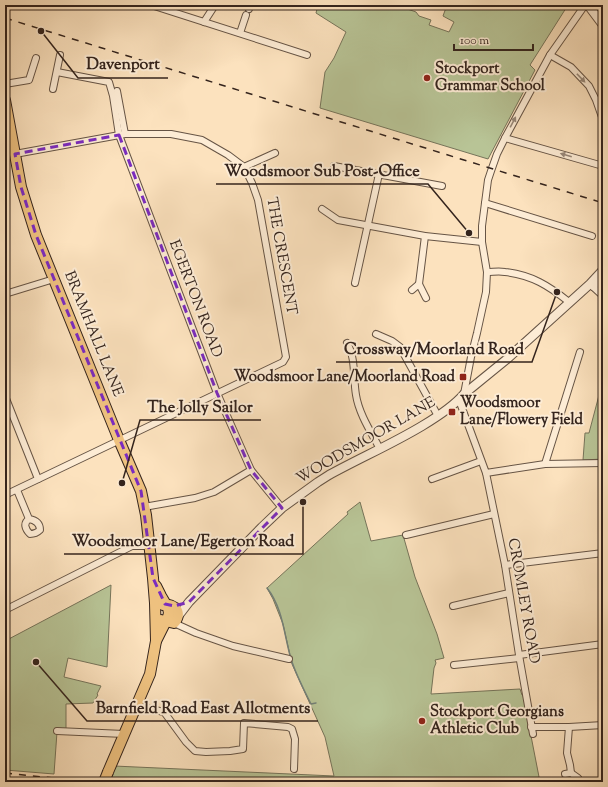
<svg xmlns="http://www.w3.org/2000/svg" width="608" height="787" viewBox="0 0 608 787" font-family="'Sorts Mill Goudy',serif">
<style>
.green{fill:#b8c496;stroke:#76745a}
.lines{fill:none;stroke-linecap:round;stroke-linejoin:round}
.stream{stroke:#748078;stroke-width:1.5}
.minor-casing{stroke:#665445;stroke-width:8}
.tertiary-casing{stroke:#665445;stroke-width:10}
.primary-casing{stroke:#34241d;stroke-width:12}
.minor{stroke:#fdecd5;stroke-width:6}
.tertiary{stroke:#fdecd5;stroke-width:8}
.primary{stroke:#eec17f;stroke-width:10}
.rail{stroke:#34241d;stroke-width:1.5;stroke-dasharray:7 7;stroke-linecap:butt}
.primary-bridge-casing{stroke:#34241d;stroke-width:12;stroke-linecap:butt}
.primary-bridge{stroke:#eec17f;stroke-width:10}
.oneway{fill:#988879}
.marked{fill:none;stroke:#7b2cbf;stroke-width:3;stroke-dasharray:8 5;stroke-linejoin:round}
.poi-dot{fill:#8f2418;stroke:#fdecd5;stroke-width:1.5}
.labels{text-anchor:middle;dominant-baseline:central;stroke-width:4;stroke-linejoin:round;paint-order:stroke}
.poi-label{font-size:15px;font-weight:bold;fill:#34241d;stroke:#fdecd5;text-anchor:start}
.street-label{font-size:15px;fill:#34241d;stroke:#fdecd5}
.leader{fill:none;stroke:#34241d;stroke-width:1.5}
.callout-dot{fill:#34241d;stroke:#fdecd5;stroke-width:1.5}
.callout-label{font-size:16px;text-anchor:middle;font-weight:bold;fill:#34241d;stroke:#fdecd5;stroke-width:4;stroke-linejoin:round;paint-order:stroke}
</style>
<rect width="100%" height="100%" fill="#fce2be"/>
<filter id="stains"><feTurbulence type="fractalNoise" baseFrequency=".005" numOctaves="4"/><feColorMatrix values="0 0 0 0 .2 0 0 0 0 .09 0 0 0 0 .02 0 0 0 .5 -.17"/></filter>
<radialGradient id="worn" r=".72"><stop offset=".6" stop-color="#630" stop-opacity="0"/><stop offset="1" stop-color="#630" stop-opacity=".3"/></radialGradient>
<g class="green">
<polygon points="318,5 396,5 416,12 419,16 431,20 429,25 449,32 454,22 443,16 447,5 568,5 530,65 535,70 488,159 320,108 325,72 334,58 346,32 316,13"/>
<polygon points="603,380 603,459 583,460 585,433 589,433"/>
<polygon points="360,502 371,541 403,535 415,577 437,634 444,658 435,660 436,663 434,668 431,694 520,689 522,695 523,695 540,782 296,782 110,778 114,766 334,776 325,737 292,664 283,624 273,599 267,588 348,514 347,512"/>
<polygon points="111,585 107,667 68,658 64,677 101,686 97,694 98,695 93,703 66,704 66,731 57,732 54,774 5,770 5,641"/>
<polygon points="5,777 80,782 5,782"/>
</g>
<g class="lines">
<path class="stream" d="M267 588C283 608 284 635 291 659 296 675 304 690 311 704L316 703"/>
<defs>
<g id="minor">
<polyline points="151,5 307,55"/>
<polyline points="249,9 250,5"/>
<polyline points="204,22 215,5"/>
<polyline points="240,33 246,15"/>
<polyline points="550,55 571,67 589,86 596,100 603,120"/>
<polyline points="57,72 109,82 113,96 119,135 217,393 251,470 282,508"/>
<polyline points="5,84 29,80 36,58"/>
<polyline points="53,89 60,55"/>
<polyline points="117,91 125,134"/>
<polyline points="505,138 603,166"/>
<polyline points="334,166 442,186"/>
<polyline points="244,167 275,153"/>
<polyline points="485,203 592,236"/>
<polyline points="322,209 338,220 425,236 482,242"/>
<path d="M487 272C493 272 499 271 505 272 532 275 549 286 569 302"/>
<polyline points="355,283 379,174"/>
<polyline points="419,284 426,298"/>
<polyline points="590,284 603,296"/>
<polyline points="593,287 603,279"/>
<polyline points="412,290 419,284 425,236"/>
<polyline points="5,294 54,279"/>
<polyline points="376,334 392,341 400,347 438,416"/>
<path d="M347 343C356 358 353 378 356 395 359 414 371 432 380 449"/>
<polyline points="464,394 471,357 477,333 486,292 487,272 482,242 482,226 488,180 491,171 497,154 505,138 550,55 585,5"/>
<polyline points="5,396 38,479"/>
<polyline points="459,400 486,473 545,464 603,463"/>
<polyline points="545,464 580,352"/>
<polyline points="486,473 505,565 519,655 533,734"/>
<polyline points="432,479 481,461"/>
<path d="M17 490 29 519C35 520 40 523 40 530 37 533 34 534 30 534 25 529 23 523 29 519"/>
<polyline points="5,495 283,362 286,357 258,200 252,183 244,167 228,155 202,140 171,134 125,134 15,154"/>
<polyline points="144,507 195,498 214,492 251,470"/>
<polyline points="406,535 494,514"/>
<polyline points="505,565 603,553"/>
<polyline points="453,606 509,593"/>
<polyline points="5,610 132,546 149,546"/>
<polyline points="174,623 196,633 233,646 289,659"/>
<polyline points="519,655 603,644"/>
<polyline points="454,665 519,658"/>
<polyline points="137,706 164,712 186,742 195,751 206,752 230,751 243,749 244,723 288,727 292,729 295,739 294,769"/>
<polyline points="531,727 569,727 603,725"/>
<polyline points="569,727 567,753 570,765 571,773"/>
<polyline points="57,731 124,734"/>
<polyline points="565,774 571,773 578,778"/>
</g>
<g id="tertiary">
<polyline points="588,5 603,25"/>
<path d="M179 615 189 602 262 527 282 508 318 482 329 475C360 458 392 444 422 426 437 417 453 407 464 394L507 359 590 284 603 270"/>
</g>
<g id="primary">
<polyline points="5,100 21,187 36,235 119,440 141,491 146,515 153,578 155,603 156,641"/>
<path d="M161 620 174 623C183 613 175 603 163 605"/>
<polyline points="108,772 150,674 156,641 168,617 169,613 168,608 161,596 156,586"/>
</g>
</defs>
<use href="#minor" class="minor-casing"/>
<use href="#tertiary" class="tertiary-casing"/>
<use href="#primary" class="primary-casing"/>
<use href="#minor" class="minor"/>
<use href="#tertiary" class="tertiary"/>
<use href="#primary" class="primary"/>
<g class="rail">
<polyline points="5,18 603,203"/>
<path d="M5 773C47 778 89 781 131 782"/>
</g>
<defs>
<polyline id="primary-bridge" points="104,782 108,772"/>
</defs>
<use href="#primary-bridge" class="primary-bridge-casing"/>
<use href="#primary-bridge" class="primary-bridge"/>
</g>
<defs><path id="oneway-solid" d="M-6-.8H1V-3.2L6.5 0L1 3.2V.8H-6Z"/></defs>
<g class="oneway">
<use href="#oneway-solid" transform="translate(581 78) rotate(46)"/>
<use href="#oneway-solid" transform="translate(513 122) rotate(-62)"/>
<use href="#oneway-solid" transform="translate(566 155) rotate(-164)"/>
</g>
<path class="marked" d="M119 135 217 393 251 470 282 508 189 602 174 606 165 604 153 578 141 491 36 235 21 187 15 154Z"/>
<g class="poi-dot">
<circle cx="427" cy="78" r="4"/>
<rect x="459" y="373" width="8" height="8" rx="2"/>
<rect x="448" y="408" width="8" height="8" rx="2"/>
<circle cx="422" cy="721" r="4"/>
</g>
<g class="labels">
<g class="poi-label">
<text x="435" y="69">Stockport<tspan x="435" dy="17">Grammar School</tspan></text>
<text x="455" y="377" text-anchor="end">Woodsmoor Lane/Moorland Road</text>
<text x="460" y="403">Woodsmoor<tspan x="460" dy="17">Lane/Flowery Field</tspan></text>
<text x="430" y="712">Stockport Georgians<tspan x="430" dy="17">Athletic Club</tspan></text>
</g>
<g class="street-label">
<text transform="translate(281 256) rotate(80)">THE CRESCENT</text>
<text transform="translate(195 299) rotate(69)">EGERTON ROAD</text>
<text transform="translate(93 334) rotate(68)">BRAMHALL LANE</text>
<text transform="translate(366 441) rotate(-30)">WOODSMOOR LANE</text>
<text transform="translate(523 601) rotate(80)">CROMLEY ROAD</text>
</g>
</g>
<path class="leader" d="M41 31L78 78H168M469 233L428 184H216M557 292L532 362H336M122 483L140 420H261M303 502L303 554H64M36 662L87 721H318"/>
<g class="callout-dot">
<circle cx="41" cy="31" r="4"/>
<circle cx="469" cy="233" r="4"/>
<circle cx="557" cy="292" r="4"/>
<circle cx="122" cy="483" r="4"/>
<circle cx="303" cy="502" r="4"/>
<circle cx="36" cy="662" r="4"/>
</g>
<g class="callout-label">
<text x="123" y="69">Davenport</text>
<text x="322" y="176">Woodsmoor Sub Post-Office</text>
<text x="434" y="354">Crossway/Moorland Road</text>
<text x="200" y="412">The Jolly Sailor</text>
<text x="183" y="546">Woodsmoor Lane/Egerton Road</text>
<text x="203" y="713">Barnfield Road East Allotments</text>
</g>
<rect width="608" height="787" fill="none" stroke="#fce2be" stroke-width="20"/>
<rect x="6" y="6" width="596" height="775" fill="none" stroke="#34241d" stroke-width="2"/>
<rect x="10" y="10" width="588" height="767" fill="none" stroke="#34241d"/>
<path d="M454 44v6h79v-6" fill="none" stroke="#34241d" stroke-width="2"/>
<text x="460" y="44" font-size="12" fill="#34241d" stroke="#fdecd5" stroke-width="3" paint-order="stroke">100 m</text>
<rect width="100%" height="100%" filter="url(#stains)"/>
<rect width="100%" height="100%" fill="url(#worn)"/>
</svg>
